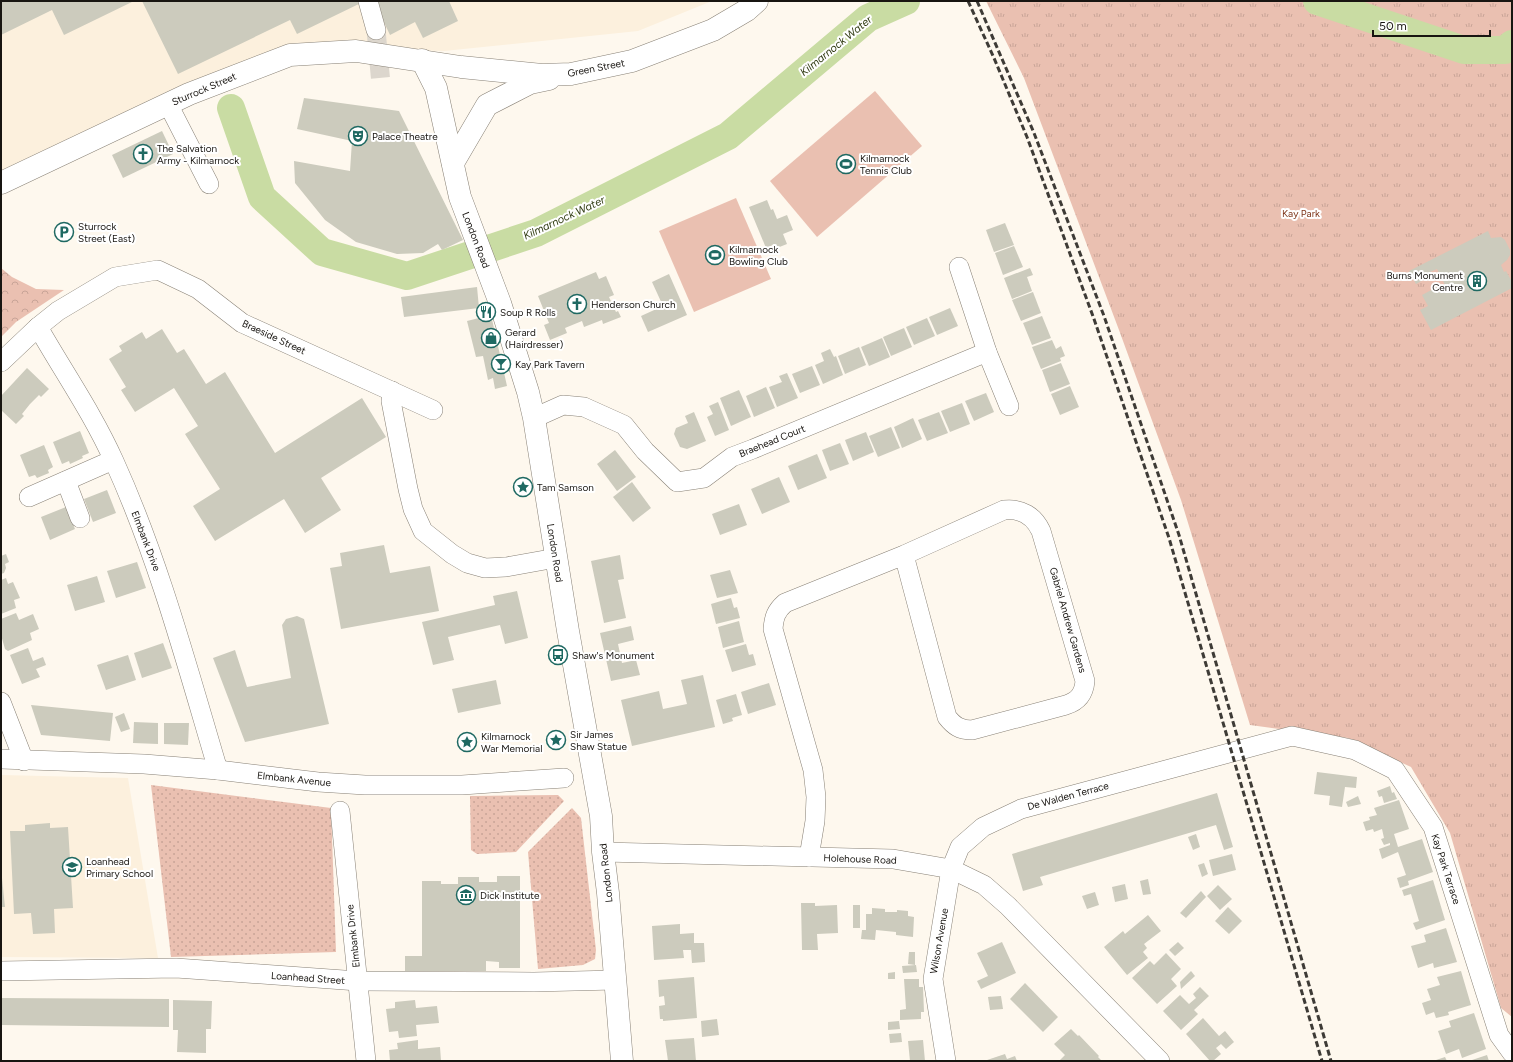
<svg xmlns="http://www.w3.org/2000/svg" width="1513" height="1062" viewBox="0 0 1513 1062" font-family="Figtree,sans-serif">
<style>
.built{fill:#fcf0dd}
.grass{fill:url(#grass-dots)}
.forest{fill:url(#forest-crowns)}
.park{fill:url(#park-tufts)}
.garden{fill:#eac0b1}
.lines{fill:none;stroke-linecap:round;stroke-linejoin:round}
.river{stroke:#c9dca3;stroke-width:28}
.building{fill:#cccbbd}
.minor-tunnel{stroke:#dcd6cd;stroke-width:19;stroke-dasharray:19 10;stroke-linecap:butt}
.minor-casing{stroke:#888176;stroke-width:20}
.major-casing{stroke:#888176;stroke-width:23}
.minor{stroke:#fff;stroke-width:19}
.major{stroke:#fff;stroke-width:22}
.rail{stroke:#3e3b36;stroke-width:3;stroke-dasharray:6 3;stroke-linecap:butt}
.labels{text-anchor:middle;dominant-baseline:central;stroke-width:4;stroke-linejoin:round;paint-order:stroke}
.street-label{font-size:10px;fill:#181511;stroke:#fff}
.poi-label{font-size:10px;fill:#181511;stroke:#fff;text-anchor:start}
.park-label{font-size:10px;fill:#7e351a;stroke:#fff}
.water-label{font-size:11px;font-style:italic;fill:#313c13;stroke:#fff}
</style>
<defs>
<pattern id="grass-dots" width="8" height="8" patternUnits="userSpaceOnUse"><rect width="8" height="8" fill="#eac0b1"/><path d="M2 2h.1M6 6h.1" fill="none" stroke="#c8a497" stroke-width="1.8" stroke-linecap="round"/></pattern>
<pattern id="forest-crowns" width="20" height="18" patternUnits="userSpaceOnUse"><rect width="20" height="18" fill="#eac0b1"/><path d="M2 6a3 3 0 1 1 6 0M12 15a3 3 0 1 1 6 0" fill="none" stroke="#c8a497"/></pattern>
<pattern id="park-tufts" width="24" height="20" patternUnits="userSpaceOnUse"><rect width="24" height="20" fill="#eac0b1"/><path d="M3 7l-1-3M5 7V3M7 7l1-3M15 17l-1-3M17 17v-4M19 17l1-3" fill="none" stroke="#c8a497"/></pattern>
</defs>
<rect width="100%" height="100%" fill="#fef8ee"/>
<g class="built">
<polygon points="1,1 712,1 638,31 444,51 283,46 1,175"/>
<polygon points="1,775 128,778 158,958 1,957"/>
</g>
<g class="grass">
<polygon points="151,785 331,808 336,952 171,957"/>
<polygon points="558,795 564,801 516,852 477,854 471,850 470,796"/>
<polygon points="572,808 581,818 596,950 595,959 583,965 538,969 528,852"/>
</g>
<polygon class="forest" points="1,268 12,277 36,289 64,290 16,322 1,337"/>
<polygon class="park" points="986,1 1512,1 1512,1017 1501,1008 1450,833 1411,767 1348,738 1250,725 1181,500 1119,330 1024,78"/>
<g class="garden">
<polygon points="875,91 922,146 817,237 770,181"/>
<polygon points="736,198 771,279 694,312 659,231"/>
</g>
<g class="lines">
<g class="river">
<polyline points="1317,1 1464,50 1505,50 1512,44"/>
<polyline points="231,108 262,197 322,252 407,276 536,233 728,136 868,18 906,1"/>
</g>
</g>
<g class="building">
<polygon points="1,1 134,1 64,35 52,10 1,35"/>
<polygon points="142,1 365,1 297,34 290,20 178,74"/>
<polygon points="374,1 449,1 458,21 423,38 415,22 390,35"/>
<polygon points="304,98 399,111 463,240 442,250 438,244 423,253 397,254 356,242 325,220 295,183 294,161 350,171 352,141 297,129"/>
<polygon points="162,131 173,154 123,178 112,155"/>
<polygon points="767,200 771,210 773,209 777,219 787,215 793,230 783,234 787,244 777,248 775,244 766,248 749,207"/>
<polygon points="1005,223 1014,245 994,252 986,230"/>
<polygon points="1488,231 1491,238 1501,237 1505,240 1510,250 1510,255 1507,260 1501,265 1504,272 1506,271 1512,282 1512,288 1431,330 1420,310 1428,306 1422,295 1437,287 1439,291 1446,287 1437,269 1430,272 1432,275 1416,284 1409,271"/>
<polygon points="1014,246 1023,267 1003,275 995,253"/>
<polygon points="1030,268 1033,275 1027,277 1032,291 1012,299 1004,278"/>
<polygon points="596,272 599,279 606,276 614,295 609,297 616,312 618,311 621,317 603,324 602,320 584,327 582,321 565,328 567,333 550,340 544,325 549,323 538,296"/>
<polygon points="669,274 687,315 648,332 641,316 663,306 652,282"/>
<polygon points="477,287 479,308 404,317 401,297"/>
<polygon points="1033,292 1041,313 1021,321 1012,300"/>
<polygon points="950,308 958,326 937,335 929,317"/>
<polygon points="491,315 507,386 495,389 493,378 488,380 483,356 476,357 467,321"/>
<polygon points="1042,316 1051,338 1032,345 1023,323"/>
<polygon points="927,318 935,336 914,345 906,327"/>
<polygon points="904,328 912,347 891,356 883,337"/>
<polygon points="162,329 177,353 184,349 206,384 225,372 275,453 362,398 386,437 321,478 341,510 305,533 284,499 215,541 193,506 220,489 185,434 198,426 174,388 135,412 121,390 126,387 109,359 122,351 119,346 142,332 146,339"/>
<polygon points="882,338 890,357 869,366 861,347"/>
<polygon points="1052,340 1056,349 1061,346 1065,356 1060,358 1061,361 1041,369 1032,347"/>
<polygon points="859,347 866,365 845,374 838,356"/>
<polygon points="830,349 834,357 836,356 843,375 823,384 815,365 824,361 821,353"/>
<polygon points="1061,363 1070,384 1050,392 1042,370"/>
<polygon points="812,366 820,385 800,393 792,374"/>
<polygon points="27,368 49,389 41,397 39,395 30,404 22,414 24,416 16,424 1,410 1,396"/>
<polygon points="787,373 798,398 777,407 769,387 782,382 779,376"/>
<polygon points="1070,386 1079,407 1060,415 1051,394"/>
<polygon points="766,387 775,408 754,417 746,396"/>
<polygon points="739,390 751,417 731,426 720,398"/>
<polygon points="986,393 994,412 974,421 965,401"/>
<polygon points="718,402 729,430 715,436 707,417 713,414 709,406"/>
<polygon points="962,403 970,424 950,432 941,411"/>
<polygon points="694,412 706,441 687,449 680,447 674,434 676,428 688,423 685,416"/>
<polygon points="939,412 948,433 927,441 918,420"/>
<polygon points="913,418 922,439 902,448 894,427"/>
<polygon points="891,427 900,448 878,457 869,436"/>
<polygon points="80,431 89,453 82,456 83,458 70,464 69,461 62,464 53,442"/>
<polygon points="866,432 874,452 853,461 845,440"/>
<polygon points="840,443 849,464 830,471 822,450"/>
<polygon points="44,445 53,467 48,470 49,473 37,478 35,475 29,477 20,455"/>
<polygon points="615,450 636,477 617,491 597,464"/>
<polygon points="817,454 827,478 798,490 788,466"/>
<polygon points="779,477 790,502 762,514 751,489"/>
<polygon points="632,482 651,508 633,522 613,497"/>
<polygon points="107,490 116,513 93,522 84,499"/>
<polygon points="739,504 747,525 720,535 712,514"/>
<polygon points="66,507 75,529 50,540 41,517"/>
<polygon points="384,545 390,573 430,566 439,611 341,629 330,568 342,566 340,553"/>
<polygon points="6,554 9,562 5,564 6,568 4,573 1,574 1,556"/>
<polygon points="620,555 624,579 618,580 626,618 604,623 591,561"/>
<polygon points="137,562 146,588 116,598 107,571"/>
<polygon points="730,570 738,593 717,598 710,575"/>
<polygon points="97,576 105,602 75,611 67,585"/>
<polygon points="6,578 8,584 13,582 20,598 14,600 16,608 1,614 1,580"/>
<polygon points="517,591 528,638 505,644 500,625 448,637 454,660 433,665 422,622 495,605 493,596"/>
<polygon points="731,598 734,608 737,607 740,618 716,624 711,604"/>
<polygon points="16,613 19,620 33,614 39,629 30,633 32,640 8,651 5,649 1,635 1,619"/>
<polygon points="297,616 304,619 329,724 245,742 213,658 235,650 247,687 291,678 282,625 286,619"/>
<polygon points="739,621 744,642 723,648 718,627"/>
<polygon points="631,626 634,640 618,644 622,663 636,660 640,675 611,681 600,633"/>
<polygon points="163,643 172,668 142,678 134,653"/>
<polygon points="746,644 749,655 753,654 756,665 732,672 725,650"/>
<polygon points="28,648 33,661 43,657 46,665 36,669 40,677 22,684 10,655"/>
<polygon points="128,655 136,680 106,690 97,665"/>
<polygon points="703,675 715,727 632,746 621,700 659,691 663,709 687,704 681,680"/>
<polygon points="496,680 501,704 458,713 452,689"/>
<polygon points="769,683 776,705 748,714 741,692"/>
<polygon points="736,694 742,715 732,718 733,721 723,724 716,700"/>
<polygon points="31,705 113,713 110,741 41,735"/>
<polygon points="124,713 130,729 121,732 115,717"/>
<polygon points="134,722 158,723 158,744 133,743"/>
<polygon points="164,723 189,723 188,745 164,744"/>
<polygon points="1317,772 1357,777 1356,788 1345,787 1342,807 1329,805 1330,796 1314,794"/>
<polygon points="1390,786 1392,793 1394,792 1397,799 1384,803 1382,796 1379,797 1377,791"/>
<polygon points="1217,793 1233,847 1224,850 1216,825 1040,877 1043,885 1023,891 1012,854"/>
<polygon points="1358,796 1361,804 1348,807 1346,802"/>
<polygon points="1399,800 1409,829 1394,834 1398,847 1422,839 1433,872 1408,881 1409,885 1400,888 1397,878 1406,875 1398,852 1382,859 1379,849 1390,845 1390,843 1384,845 1381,839 1384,838 1382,829 1374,832 1373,829 1366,831 1363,822 1370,820 1369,817 1377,815 1374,808"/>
<polygon points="50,823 50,828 68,827 73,908 54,909 55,933 33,934 31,913 14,914 10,831 25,831 25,825"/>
<polygon points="1196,834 1200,847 1193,850 1188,837"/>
<polygon points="1232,854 1236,870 1213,876 1209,860"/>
<polygon points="1204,863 1208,874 1202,877 1198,865"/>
<polygon points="497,876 520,876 520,968 499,968 499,962 486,961 486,971 405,971 405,956 422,956 422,881 441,881 441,884 458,884 458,877 479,877 479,882 497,882"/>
<polygon points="1,878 2,878 5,907 1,907"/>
<polygon points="1148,879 1151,894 1143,895 1140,881"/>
<polygon points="1433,880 1445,920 1416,930 1413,923 1419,921 1411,894 1404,896 1402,890"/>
<polygon points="1125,884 1128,899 1115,902 1112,887"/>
<polygon points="1218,885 1232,899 1220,910 1207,896"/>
<polygon points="1201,891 1206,897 1186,918 1180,913"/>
<polygon points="1095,892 1099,905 1087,909 1082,896"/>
<polygon points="801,903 815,903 815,906 837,905 838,933 817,934 818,950 802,950"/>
<rect x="853" y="905" width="7" height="23"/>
<polygon points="1228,907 1242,921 1229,934 1215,921"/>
<polygon points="872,908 885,909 885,912 897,912 897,910 908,911 908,916 914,917 913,937 896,935 896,932 876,930 875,940 861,939 862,930 866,930 866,914 872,914"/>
<polygon points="1148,915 1161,931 1144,944 1147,948 1143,952 1148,958 1127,975 1104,947 1123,931 1125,934"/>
<polygon points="680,924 680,934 694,933 694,943 704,943 705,962 692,963 691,950 683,950 684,958 654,960 652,926"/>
<polygon points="1446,928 1457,962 1434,968 1433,963 1418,968 1411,946 1426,942 1424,935"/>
<polygon points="1002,942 1016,973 981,989 977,981 988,976 977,953"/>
<polygon points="1178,942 1184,948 1175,956 1169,950"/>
<polygon points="909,952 915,952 915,965 908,964"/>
<polygon points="1166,953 1181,969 1171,979 1177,986 1157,1004 1132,978 1150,961 1154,965"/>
<polygon points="916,965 917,972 903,973 902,966"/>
<polygon points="1191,971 1195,976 1181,989 1180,982"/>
<polygon points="1461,971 1471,1005 1448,1012 1449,1015 1436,1018 1434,1012 1426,1015 1422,1003 1431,1000 1427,989 1440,985 1437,977"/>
<polygon points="895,972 895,979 888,979 888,973"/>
<polygon points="694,977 697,1018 663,1021 663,1019 660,1019 659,1006 665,1005 664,996 659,997 658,980"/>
<polygon points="904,979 919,979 919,987 923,987 924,1012 921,1012 921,1019 900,1020 900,1010 906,1009"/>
<polygon points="1025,983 1058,1017 1043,1032 1010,999"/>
<polygon points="1200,987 1209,996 1194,1010 1198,1014 1181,1030 1163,1011 1180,995 1189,1004 1196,998 1193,994"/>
<polygon points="1001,996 1003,1009 990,1010 988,997"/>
<polygon points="1,998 169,999 169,1027 1,1025"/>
<polygon points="173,1000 212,1001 211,1029 206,1029 206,1053 177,1052 178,1030 173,1030"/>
<polygon points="415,1000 416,1008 437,1006 439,1023 416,1025 417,1036 399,1038 398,1031 389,1032 386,1009 395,1008 395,1002"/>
<polygon points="1474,1013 1486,1049 1462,1058 1459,1049 1446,1054 1438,1031 1451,1027 1449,1021"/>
<polygon points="1203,1018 1219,1036 1225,1031 1234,1042 1226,1049 1221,1044 1216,1048 1221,1054 1213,1061 1210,1061 1186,1034"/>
<polygon points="717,1019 719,1035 702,1037 701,1021"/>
<polygon points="899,1021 900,1029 888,1030 888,1022"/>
<polygon points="1071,1029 1078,1036 1079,1035 1099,1056 1098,1057 1102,1061 1059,1061 1065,1055 1054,1044"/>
<polygon points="901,1033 902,1042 890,1043 889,1034"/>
<polygon points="694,1038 696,1061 668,1061 665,1040"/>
<polygon points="418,1040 418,1049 440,1047 441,1061 390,1061 389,1050 398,1049 397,1043"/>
<polygon points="923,1040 925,1061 910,1061 908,1041"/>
<polygon points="1005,1054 1007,1059 1015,1056 1017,1061 984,1061"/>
<polygon points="1487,1055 1489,1061 1469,1061"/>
<polygon points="1445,1057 1447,1061 1433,1061"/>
</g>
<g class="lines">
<polyline class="minor-tunnel" points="376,30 381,84"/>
<defs>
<g id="minor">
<polyline points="368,1 376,30"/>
<polyline points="168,104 209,184"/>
<polyline points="959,267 987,352 1009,406"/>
<path d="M38 327C63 371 93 414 114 461 159 560 187 666 218 770"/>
<polyline points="1,362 38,327 58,311 115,277 158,270 198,289 242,323 433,410"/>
<polyline points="392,391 391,401 408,489 413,509 423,531 452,554 467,563 485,568 506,567 556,558"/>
<polyline points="534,418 563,405 584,407 624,425 645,451 677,482 704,478 732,457 753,449 987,352"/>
<polyline points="66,481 80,518"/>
<polyline points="29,497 113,460"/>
<polyline points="1,702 24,761"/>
<polyline points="1,759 144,764 218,770 318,782 365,785 462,785 564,778"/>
<polyline points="340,811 366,1061"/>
<polyline points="603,852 893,859 951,869 984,885 1008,906 1160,1061"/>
<path d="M809 857 815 821 816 797 813 770 773 629C774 617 776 611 785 603L904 555 1004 510C1021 508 1034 516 1041 531L1085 681C1084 693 1079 701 1066 705L972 730C960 730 954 726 947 717L904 555"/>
<polyline points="1,971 176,968 358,981 534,982 615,980"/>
<polyline points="946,1061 933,979 951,869 960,847 983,827 1021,809 1292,736 1355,750 1395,770 1433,827 1499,1035 1512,1053"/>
</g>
<g id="major">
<polyline points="422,60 436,88 460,197 500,303 528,392 534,418 568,631 601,816 603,852 608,893 622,1061"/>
<polyline points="453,163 487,105 530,83 549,79"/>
<polyline points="1,183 189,94 290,55 356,51 461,67 542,75 571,74 632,61 713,30 747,10 757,1"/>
</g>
</defs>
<use href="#minor" class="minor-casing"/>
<use href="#major" class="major-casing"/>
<use href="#minor" class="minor"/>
<use href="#major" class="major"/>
<g class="rail">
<polyline points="968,1 994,58 1027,137 1094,319 1169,538 1322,1061"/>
<polyline points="977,1 1034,133 1104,316 1179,535 1331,1061"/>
</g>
</g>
<defs>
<symbol id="theatre-ring" viewBox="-11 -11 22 22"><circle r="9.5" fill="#fff" stroke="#1f6962" stroke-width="1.5"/><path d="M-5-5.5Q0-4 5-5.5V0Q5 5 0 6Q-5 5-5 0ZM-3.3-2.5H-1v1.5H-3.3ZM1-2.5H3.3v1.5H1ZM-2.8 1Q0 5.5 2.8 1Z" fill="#1f6962"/></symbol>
<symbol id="church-ring" viewBox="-11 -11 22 22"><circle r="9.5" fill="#fff" stroke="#1f6962" stroke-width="1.5"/><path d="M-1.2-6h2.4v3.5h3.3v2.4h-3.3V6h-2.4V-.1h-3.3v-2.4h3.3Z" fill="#1f6962"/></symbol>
<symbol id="stadium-ring" viewBox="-11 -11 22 22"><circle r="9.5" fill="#fff" stroke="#1f6962" stroke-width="1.5"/><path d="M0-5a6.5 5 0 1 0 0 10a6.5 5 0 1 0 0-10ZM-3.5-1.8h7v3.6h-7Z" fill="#1f6962"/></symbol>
<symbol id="parking-ring" viewBox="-11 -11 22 22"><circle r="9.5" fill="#fff" stroke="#1f6962" stroke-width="1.5"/><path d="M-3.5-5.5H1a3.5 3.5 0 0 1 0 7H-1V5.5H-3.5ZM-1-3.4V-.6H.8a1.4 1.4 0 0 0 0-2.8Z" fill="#1f6962"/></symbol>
<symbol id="building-ring" viewBox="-11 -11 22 22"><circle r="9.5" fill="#fff" stroke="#1f6962" stroke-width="1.5"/><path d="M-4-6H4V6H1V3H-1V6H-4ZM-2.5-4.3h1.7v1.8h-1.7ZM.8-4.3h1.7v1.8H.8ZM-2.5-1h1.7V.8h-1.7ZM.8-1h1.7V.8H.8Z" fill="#1f6962"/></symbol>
<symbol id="restaurant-ring" viewBox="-11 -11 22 22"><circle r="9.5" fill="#fff" stroke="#1f6962" stroke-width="1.5"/><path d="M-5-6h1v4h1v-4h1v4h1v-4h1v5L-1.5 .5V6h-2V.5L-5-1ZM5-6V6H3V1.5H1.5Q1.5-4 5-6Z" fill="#1f6962"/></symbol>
<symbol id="shop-ring" viewBox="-11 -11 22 22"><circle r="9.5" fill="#fff" stroke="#1f6962" stroke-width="1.5"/><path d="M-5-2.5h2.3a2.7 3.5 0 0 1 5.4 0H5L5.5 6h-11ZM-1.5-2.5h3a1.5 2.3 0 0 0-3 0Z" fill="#1f6962"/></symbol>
<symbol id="bar-ring" viewBox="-11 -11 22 22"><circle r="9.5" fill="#fff" stroke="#1f6962" stroke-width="1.5"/><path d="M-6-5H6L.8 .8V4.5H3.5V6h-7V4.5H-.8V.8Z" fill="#1f6962"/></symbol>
<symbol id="sight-ring" viewBox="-11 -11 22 22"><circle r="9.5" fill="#fff" stroke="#1f6962" stroke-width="1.5"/><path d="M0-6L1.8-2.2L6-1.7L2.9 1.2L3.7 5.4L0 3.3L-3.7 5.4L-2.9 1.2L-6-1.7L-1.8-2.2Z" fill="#1f6962"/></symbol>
<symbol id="bus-ring" viewBox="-11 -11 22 22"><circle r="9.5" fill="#fff" stroke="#1f6962" stroke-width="1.5"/><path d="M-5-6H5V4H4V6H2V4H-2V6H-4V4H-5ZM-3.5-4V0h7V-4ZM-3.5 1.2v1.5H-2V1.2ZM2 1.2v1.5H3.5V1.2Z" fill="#1f6962"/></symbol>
<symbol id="school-ring" viewBox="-11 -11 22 22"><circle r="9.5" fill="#fff" stroke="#1f6962" stroke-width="1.5"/><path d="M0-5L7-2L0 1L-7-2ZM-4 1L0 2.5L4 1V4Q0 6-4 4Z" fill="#1f6962"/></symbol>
<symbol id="museum-ring" viewBox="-11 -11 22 22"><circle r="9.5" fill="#fff" stroke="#1f6962" stroke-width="1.5"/><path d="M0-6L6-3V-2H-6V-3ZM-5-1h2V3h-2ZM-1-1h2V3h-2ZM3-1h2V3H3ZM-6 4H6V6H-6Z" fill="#1f6962"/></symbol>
</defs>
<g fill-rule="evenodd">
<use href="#theatre-ring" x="347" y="125" width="22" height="22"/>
<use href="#church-ring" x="132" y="143" width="22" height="22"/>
<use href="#stadium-ring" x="835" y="153" width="22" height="22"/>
<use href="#parking-ring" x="53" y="221" width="22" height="22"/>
<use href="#stadium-ring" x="704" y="244" width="22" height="22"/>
<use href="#building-ring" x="1466" y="270" width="22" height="22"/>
<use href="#church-ring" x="566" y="293" width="22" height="22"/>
<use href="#restaurant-ring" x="475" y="301" width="22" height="22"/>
<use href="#shop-ring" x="480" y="327" width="22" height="22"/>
<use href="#bar-ring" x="490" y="353" width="22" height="22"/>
<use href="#sight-ring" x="512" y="476" width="22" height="22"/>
<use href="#bus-ring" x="547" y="644" width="22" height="22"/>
<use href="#sight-ring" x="545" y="729" width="22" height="22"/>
<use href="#sight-ring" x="456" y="731" width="22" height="22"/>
<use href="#school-ring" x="61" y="856" width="22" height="22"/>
<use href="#museum-ring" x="455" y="884" width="22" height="22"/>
</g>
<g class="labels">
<g class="street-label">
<text transform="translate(596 68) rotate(-11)">Green Street</text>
<text transform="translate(204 89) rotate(-23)">Sturrock Street</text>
<text transform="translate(476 240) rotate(69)">London Road</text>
<text transform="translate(274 337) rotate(25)">Braeside Street</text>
<text transform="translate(772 441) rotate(-22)">Braehead Court</text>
<text transform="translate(146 541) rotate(69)">Elmbank Drive</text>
<text transform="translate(555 553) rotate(81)">London Road</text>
<text transform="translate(1068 620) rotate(74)">Gabriel Andrew Gardens</text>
<text transform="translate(294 779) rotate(6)">Elmbank Avenue</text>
<text transform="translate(1068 796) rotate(-15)">De Walden Terrace</text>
<text transform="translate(860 859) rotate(2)">Holehouse Road</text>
<text transform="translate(1446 869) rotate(72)">Kay Park Terrace</text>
<text transform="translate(606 873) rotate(-96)">London Road</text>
<text transform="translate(353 936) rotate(-96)">Elmbank Drive</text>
<text transform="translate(939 941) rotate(-80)">Wilson Avenue</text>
<text transform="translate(308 978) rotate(4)">Loanhead Street</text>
</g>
<g class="poi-label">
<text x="372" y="136">Palace Theatre</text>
<text x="157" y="148">The Salvation<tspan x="157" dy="12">Army - Kilmarnock</tspan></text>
<text x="860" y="158">Kilmarnock<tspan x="860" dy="12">Tennis Club</tspan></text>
<text x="78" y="226">Sturrock<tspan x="78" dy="12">Street (East)</tspan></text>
<text x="729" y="249">Kilmarnock<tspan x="729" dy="12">Bowling Club</tspan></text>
<text x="1463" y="275" text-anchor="end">Burns Monument<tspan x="1463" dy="12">Centre</tspan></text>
<text x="591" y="304">Henderson Church</text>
<text x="500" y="312">Soup R Rolls</text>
<text x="505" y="332">Gerard<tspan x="505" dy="12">(Hairdresser)</tspan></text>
<text x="515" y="364">Kay Park Tavern</text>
<text x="537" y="487">Tam Samson</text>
<text x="572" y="655">Shaw's Monument</text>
<text x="570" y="734">Sir James<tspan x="570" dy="12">Shaw Statue</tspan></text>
<text x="481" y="736">Kilmarnock<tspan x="481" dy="12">War Memorial</tspan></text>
<text x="86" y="861">Loanhead<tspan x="86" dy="12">Primary School</tspan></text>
<text x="480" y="895">Dick Institute</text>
</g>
<g class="park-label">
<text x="1301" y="213">Kay Park</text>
</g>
<g class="water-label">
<text transform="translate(836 46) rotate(-39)">Kilmarnock Water</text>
<text transform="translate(564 218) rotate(-25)">Kilmarnock Water</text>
</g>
</g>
<rect width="1513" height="1062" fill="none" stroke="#181511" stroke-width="4"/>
<path d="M1373 30v6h117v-6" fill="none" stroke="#181511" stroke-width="2"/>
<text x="1379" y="30" font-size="12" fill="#181511" stroke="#ffffff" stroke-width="3" paint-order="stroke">50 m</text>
</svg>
